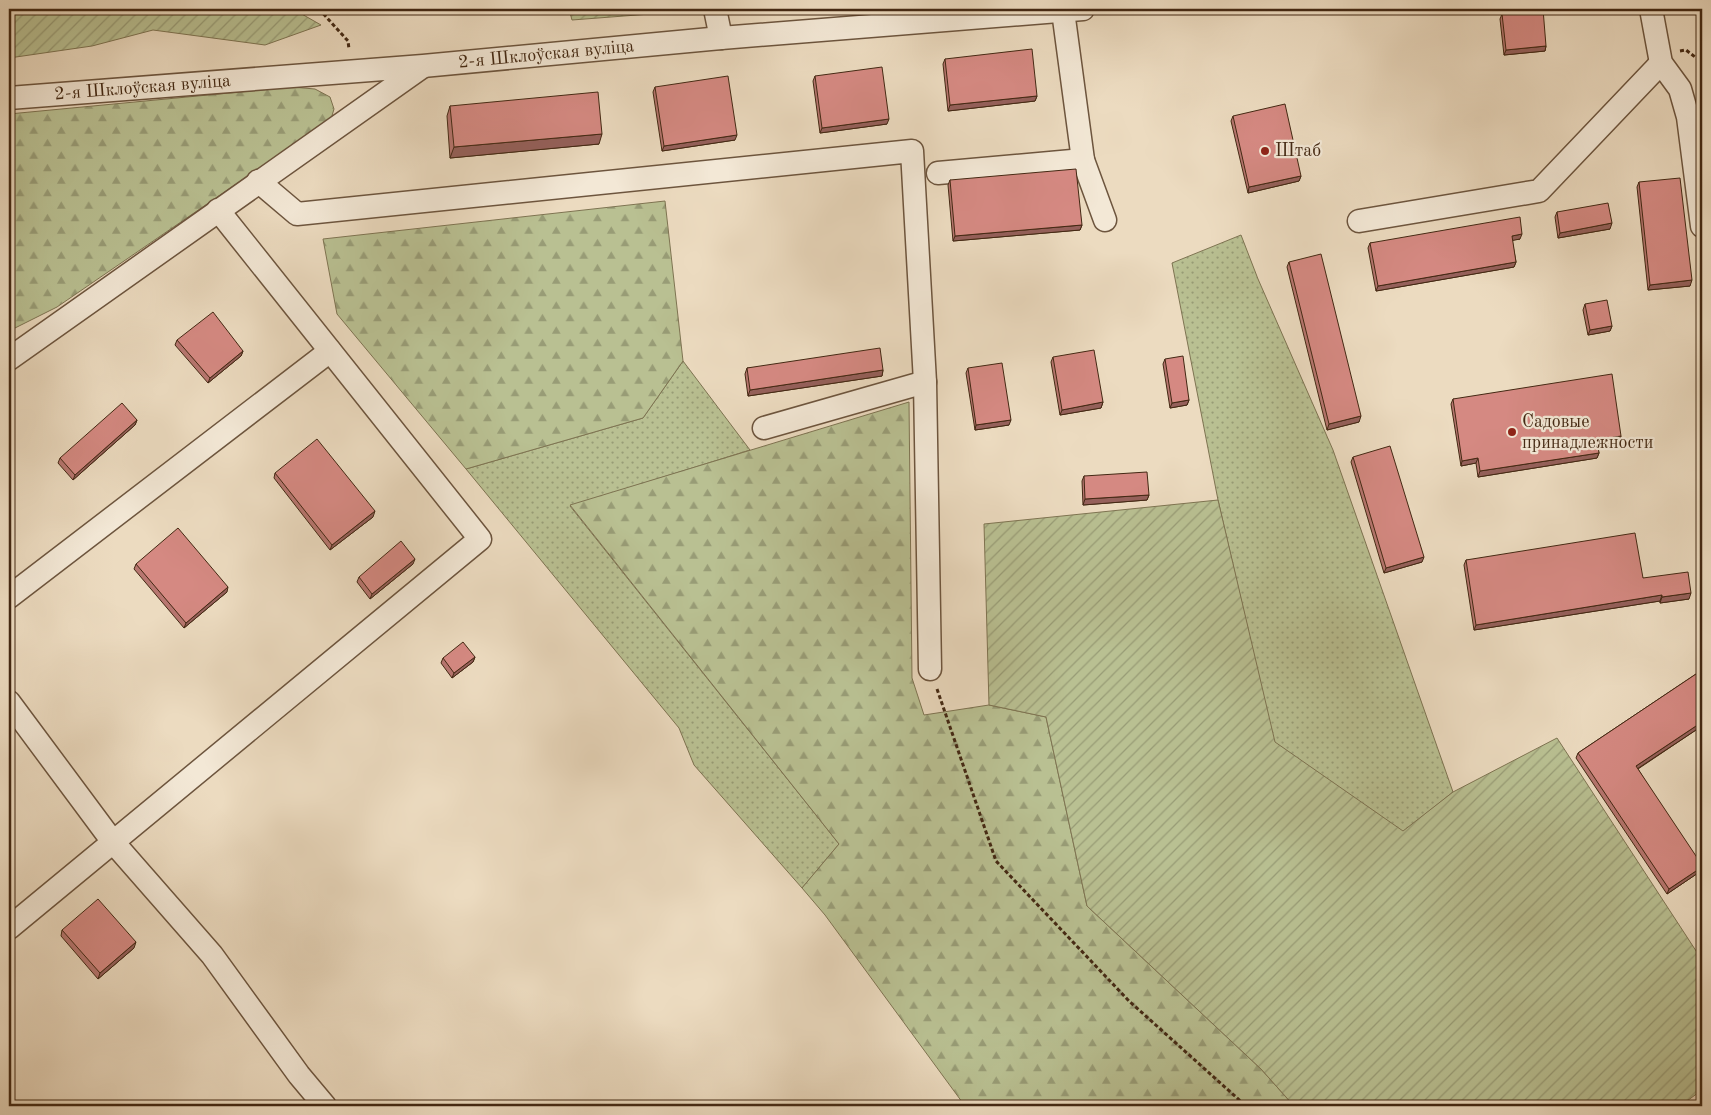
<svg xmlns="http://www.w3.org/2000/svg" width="1711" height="1115" viewBox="0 0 1711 1115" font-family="'Old Standard TT',serif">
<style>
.grass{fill:url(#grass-dots);stroke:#7e7452}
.forest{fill:url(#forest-firs);stroke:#7e7452}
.garden{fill:url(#garden-furrows);stroke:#7e7452}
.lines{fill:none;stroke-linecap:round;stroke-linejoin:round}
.minor-casing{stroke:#6d553e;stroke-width:25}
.path{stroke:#432813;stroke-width:3;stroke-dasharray:4 2.5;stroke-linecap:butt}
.minor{stroke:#f3e8d6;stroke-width:22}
.wall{fill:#b77670;stroke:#432813}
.shaded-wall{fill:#95605b;stroke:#432813}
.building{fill:#d58982;stroke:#432813}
.poi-dot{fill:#8f2418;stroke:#f3e8d6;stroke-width:2}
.labels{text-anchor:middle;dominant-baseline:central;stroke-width:4.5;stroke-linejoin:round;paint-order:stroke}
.street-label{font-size:18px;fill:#432813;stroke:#f3e8d6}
.poi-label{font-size:18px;fill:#432813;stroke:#f3e8d6;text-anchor:start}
</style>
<defs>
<pattern id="grass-dots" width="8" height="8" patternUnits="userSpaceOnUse" patternTransform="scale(1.25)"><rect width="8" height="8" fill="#b9c092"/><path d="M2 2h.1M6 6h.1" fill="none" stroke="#989c76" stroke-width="1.8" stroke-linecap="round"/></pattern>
<pattern id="forest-firs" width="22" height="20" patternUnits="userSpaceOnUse" patternTransform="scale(1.25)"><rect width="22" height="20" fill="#b9c092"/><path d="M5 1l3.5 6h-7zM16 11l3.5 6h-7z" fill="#989c76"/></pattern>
<pattern id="garden-furrows" width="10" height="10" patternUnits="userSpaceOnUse" patternTransform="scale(1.25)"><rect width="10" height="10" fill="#b9c092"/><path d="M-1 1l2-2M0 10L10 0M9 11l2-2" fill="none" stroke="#989c76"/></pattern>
</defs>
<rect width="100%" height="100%" fill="#ecdbc0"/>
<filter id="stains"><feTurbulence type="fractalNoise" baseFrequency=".004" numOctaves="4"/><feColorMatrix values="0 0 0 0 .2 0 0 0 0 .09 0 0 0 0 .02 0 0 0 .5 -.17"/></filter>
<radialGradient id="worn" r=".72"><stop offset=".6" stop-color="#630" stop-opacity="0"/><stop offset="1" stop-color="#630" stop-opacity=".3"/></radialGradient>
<g class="grass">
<polygon points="1241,235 1258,279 1333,450 1453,792 1403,832 1274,742 1218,500 1172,263"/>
<polygon points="683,361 750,450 570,506 839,844 802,888 694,765 679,728 466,469 643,418"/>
</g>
<g class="forest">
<polygon points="292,87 315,89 330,97 334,109 331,119 57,307 9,331 9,114"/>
<polygon points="665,201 683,361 643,418 466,469 337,314 323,239"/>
<polygon points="909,402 912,678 924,715 989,705 1046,717 1087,906 1261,1069 1294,1106 965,1106 825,915 802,888 839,844 570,505"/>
</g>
<g class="garden">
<polygon points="9,9 293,9 321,25 265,45 153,30 92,46 9,58"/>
<polygon points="569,9 702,9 702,10 572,20"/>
<polygon points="1218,500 1275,742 1403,831 1453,792 1557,738 1702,960 1702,1090 1680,1106 1294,1106 1261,1069 1087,906 1046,717 989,705 984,524"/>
</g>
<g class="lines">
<defs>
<g id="minor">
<polyline points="715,9 721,38"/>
<polyline points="1651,9 1661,63 1680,89 1688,117 1702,226"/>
<polyline points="1063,11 1083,160 1105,220"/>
<path id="s1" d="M9 98 423 66 721 38 1083 9"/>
<polyline points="938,173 1083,160"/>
<polyline points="258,181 297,214 912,151 925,382 930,669"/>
<polyline points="1359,221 1539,191 1661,63"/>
<polyline points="9,359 422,67"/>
<polyline points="764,428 925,382"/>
<polyline points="9,597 330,351"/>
<polyline points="9,702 113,842 212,955 299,1075 325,1106"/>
<polyline points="9,928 480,539 218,210"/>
</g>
</defs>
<use href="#minor" class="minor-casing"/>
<g class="path">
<polyline points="319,9 348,41 349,49"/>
<polyline points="1680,51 1686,50 1699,60 1702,73"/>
<polyline points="937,689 996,861 1129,1001 1246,1106"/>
</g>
<use href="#minor" class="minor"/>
</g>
<g class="wall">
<polygon points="1502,14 1546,46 1545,51 1504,55 1500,19"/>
<polygon points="945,59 1037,96 1035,101 948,111 943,64"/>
<polygon points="815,76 887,124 820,133 813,81"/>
<polygon points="655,87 735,140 662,151 653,92"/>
<polygon points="450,106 599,144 450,158 447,116"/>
<polygon points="1233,116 1301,176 1299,181 1248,193 1231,121"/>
<polygon points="950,180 1082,225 1080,230 953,241 948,185"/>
<polygon points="1639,182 1690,286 1648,290 1637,187"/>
<polygon points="1557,212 1610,229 1558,238 1555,217"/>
<polygon points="1520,239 1512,240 1516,262 1514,267 1376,291 1368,248 1370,243"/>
<polygon points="1289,262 1359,422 1327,430 1287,267"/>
<polygon points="1585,304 1612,326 1610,331 1588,335 1583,310"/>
<polygon points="177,340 243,351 241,356 208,383 175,345"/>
<polygon points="1053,357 1103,402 1101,408 1060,415 1051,362"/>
<polygon points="1165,359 1189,400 1187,405 1170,408 1163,364"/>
<polygon points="747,368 883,370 882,376 748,396 745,374"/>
<polygon points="968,368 1009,425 975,430 966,373"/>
<polygon points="1453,399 1621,436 1619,442 1597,445 1599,453 1597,458 1478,477 1476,463 1461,466 1451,404"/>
<polygon points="137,420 135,425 73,480 58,463 60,458"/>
<polygon points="1353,457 1422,562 1384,573 1351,462"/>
<polygon points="275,473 373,517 330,550 274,478"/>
<polygon points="1084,476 1149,495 1147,500 1083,505 1082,481"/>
<polygon points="1466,560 1643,578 1689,599 1660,603 1660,601 1474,630 1464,565"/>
<polygon points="136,564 227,592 184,628 134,569"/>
<polygon points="413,564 370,599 357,582 359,577"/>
<polygon points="475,657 473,662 452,678 441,663 443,658"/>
<polygon points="1702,670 1702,726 1638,769 1701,871 1667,894 1576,758 1578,753"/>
<polygon points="62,930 134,948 98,979 61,936"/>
</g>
<g class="shaded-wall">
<polygon points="1669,9 1700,9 1668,13"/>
<polygon points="1546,46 1545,51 1504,55 1506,50"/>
<polygon points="1037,96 1035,101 948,111 950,105"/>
<polygon points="889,119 887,124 820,133 822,128"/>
<polygon points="602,134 599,144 450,158 454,147"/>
<polygon points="737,135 735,140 662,151 664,146"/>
<polygon points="1301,176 1299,181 1248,193 1249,187"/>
<polygon points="1612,223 1610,229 1558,238 1560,233"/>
<polygon points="1082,225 1080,230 953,241 955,236"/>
<polygon points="1522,234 1520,239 1510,241 1512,236"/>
<polygon points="1516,262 1514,267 1376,291 1378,286"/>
<polygon points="1692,280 1690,286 1648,290 1650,285"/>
<polygon points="1612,326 1610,331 1588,335 1590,330"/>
<polygon points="243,351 241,356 208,383 210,378"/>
<polygon points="883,370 882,376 748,396 750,390"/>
<polygon points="1189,400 1187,405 1170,408 1172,403"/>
<polygon points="1103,402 1101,408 1060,415 1062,410"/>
<polygon points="1361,416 1359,422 1327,430 1329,424"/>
<polygon points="137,420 135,425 73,480 75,475"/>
<polygon points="1011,420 1009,425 975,430 976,425"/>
<polygon points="1621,436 1619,442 1595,445 1597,440"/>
<polygon points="1599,453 1597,458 1478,477 1480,471"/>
<polygon points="1478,458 1476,463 1461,466 1462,461"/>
<polygon points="1149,495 1147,500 1083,505 1085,499"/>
<polygon points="375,511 373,517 330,550 332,545"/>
<polygon points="1424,557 1422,562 1384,573 1386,568"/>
<polygon points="415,559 413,564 370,599 372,594"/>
<polygon points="228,587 227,592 184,628 186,623"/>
<polygon points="1691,593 1689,599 1660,603 1662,597"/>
<polygon points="1662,595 1660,601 1474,630 1476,625"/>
<polygon points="475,657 473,662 452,678 454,673"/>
<polygon points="1702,722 1702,726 1634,771 1636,766"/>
<polygon points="1702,867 1701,871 1667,894 1669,889"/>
<polygon points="136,942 134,948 98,979 100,973"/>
</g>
<g class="building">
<polygon points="1543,9 1546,46 1506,50 1502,14"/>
<polygon points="1032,49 1037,96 950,105 945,59"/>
<polygon points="882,67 889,119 822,128 815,76"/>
<polygon points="728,76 737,135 664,146 655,87"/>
<polygon points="598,92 602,134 454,147 450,106"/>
<polygon points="1285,104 1301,176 1249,187 1233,116"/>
<polygon points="1076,169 1082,225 955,236 950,180"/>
<polygon points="1680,178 1692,280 1650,285 1639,182"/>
<polygon points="1608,203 1612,223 1560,233 1557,212"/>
<polygon points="1520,217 1522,234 1512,236 1516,262 1378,286 1370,243"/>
<polygon points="1321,254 1361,416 1329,424 1289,262"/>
<polygon points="1607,300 1612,326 1590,330 1585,304"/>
<polygon points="213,312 243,351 210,378 177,340"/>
<polygon points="880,348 883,370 750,390 747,368"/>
<polygon points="1094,350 1103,402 1062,410 1053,357"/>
<polygon points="1183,356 1189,400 1172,403 1165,359"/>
<polygon points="1002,363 1011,420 976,425 968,368"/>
<polygon points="1612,374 1621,436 1597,440 1599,453 1480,471 1478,458 1462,461 1453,399"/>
<polygon points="122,403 137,420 75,475 60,458"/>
<polygon points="317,439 375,511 332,545 275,473"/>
<polygon points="1390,446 1424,557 1386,568 1353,457"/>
<polygon points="1147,472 1149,495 1085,499 1084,476"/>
<polygon points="178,528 228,587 186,623 136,564"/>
<polygon points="1635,533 1643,578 1688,572 1691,593 1662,597 1662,595 1476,625 1466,560"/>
<polygon points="401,541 415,559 372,594 359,577"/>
<polygon points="463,642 475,657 454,673 443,658"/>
<polygon points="1702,670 1702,722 1636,766 1702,865 1702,867 1669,889 1578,753"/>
<polygon points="98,899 136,942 100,973 62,930"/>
</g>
<g class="poi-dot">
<circle cx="1265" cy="151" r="5"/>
<circle cx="1512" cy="432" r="5"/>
</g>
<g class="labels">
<g class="street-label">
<text stroke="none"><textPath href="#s1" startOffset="539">2-я Шклоўская вуліца</textPath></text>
<text stroke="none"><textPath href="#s1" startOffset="134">2-я Шклоўская вуліца</textPath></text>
</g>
<g class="poi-label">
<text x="1275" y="151">Штаб</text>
<text x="1522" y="422">Садовые<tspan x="1522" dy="21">принадлежности</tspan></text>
</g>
</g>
<rect width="1711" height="1115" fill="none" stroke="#ecdbc0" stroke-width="30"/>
<rect x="10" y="10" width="1691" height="1095" fill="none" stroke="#432813" stroke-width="2.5"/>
<rect x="15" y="15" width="1681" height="1085" fill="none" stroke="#432813"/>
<rect width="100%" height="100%" filter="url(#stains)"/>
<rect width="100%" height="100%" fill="url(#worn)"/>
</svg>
